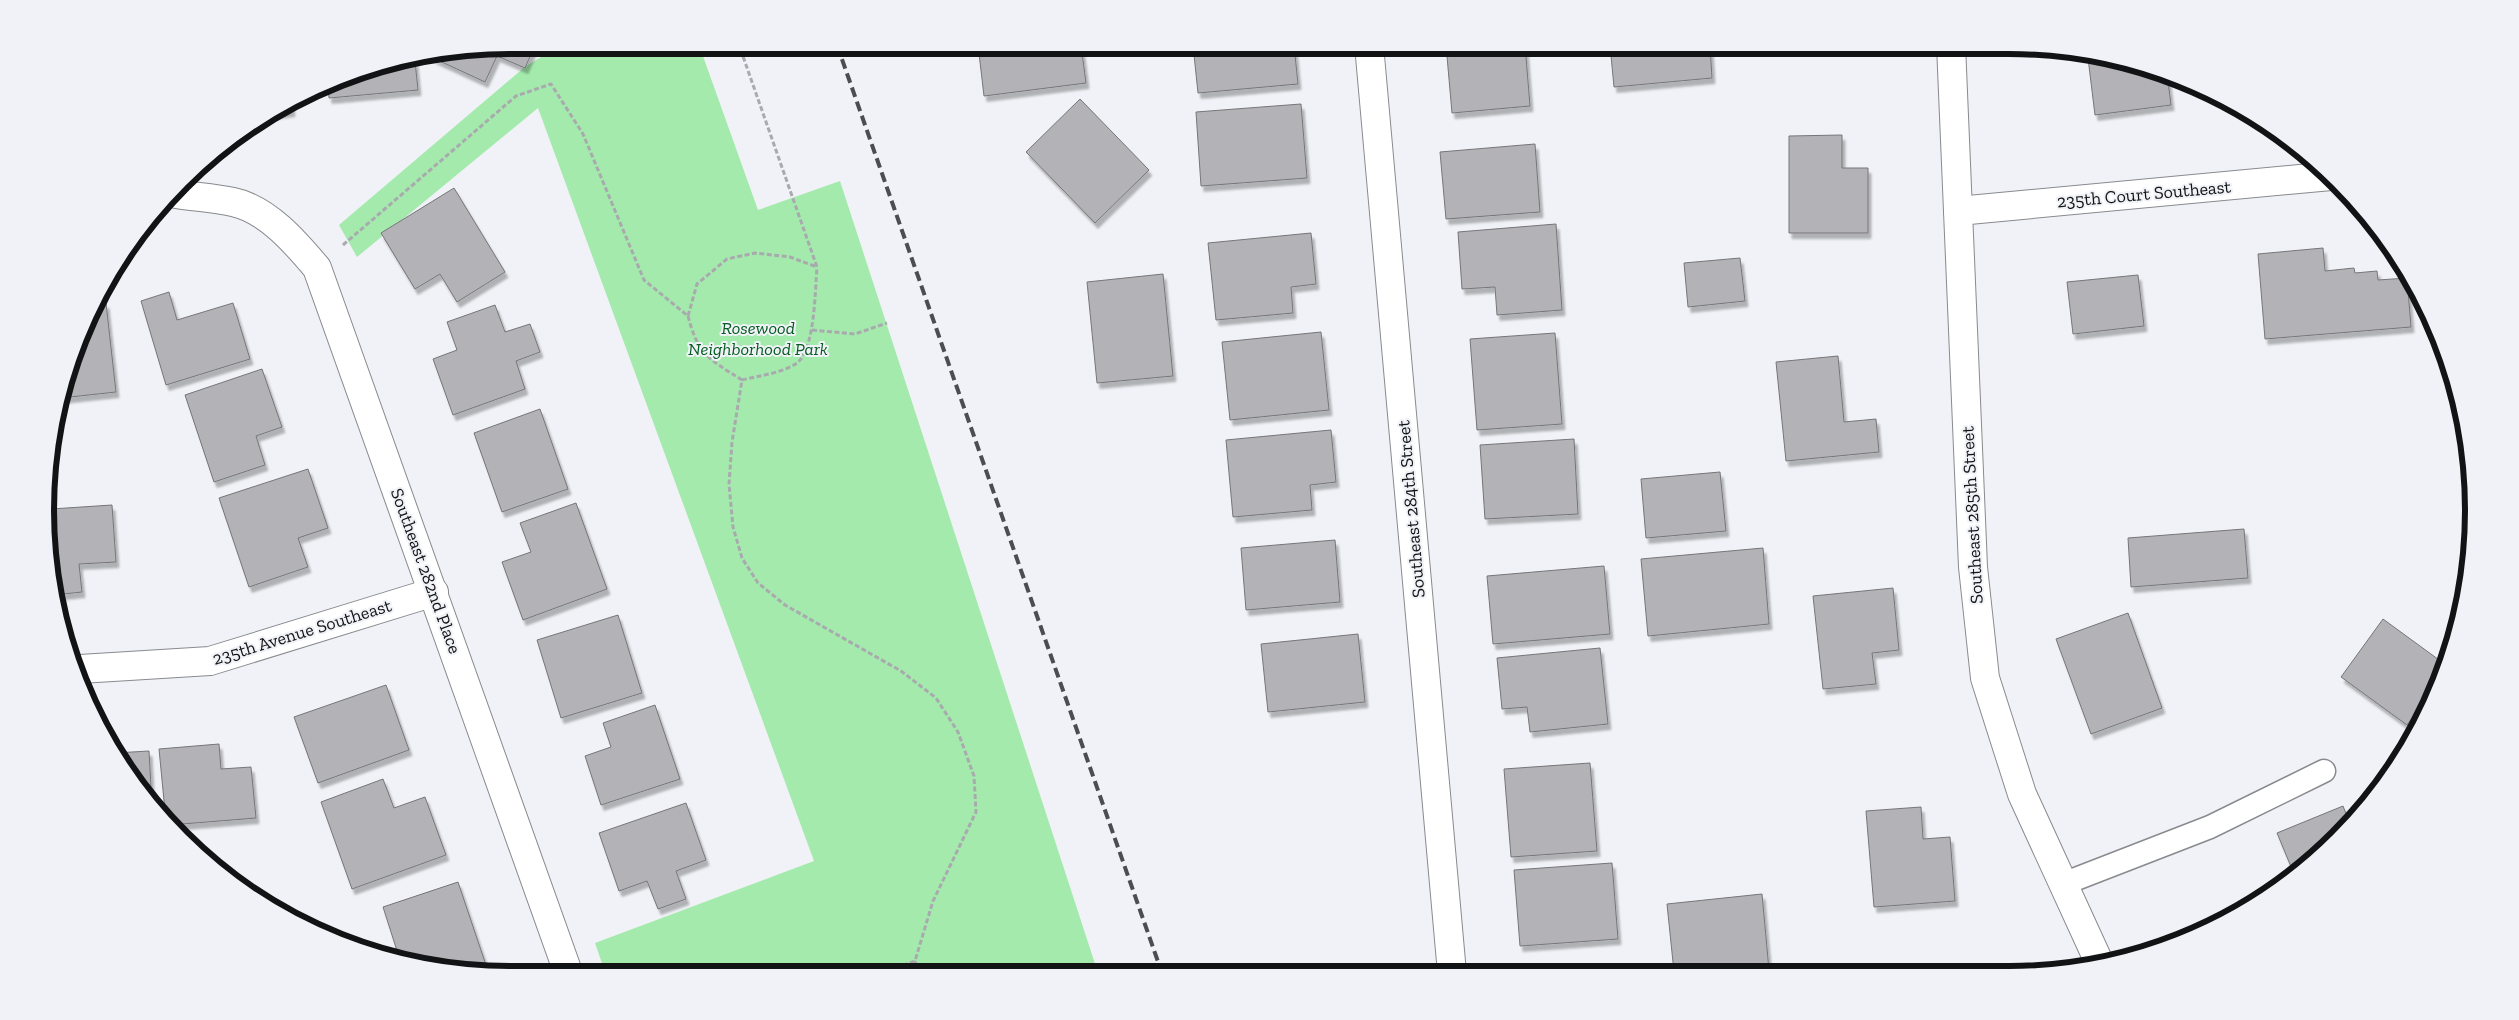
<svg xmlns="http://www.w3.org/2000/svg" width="2519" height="1020" viewBox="0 0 2519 1020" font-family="'Zilla Slab',serif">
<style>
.green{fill:#a4eaad}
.building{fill:#b3b2b6;stroke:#767579;filter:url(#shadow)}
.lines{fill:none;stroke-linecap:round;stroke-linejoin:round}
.service-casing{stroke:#888a8e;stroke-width:25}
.minor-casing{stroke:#888a8e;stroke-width:30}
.path{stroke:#a8aaae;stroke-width:3;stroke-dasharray:5 2.5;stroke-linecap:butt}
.service{stroke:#fff;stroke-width:22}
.minor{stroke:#fff;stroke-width:28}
.rail{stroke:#4c4d50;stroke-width:4;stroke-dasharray:10 5;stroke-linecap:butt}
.labels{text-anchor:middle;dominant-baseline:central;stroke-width:4;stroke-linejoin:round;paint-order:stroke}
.street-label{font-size:18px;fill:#121315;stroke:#f0f2f7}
.park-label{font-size:18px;font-style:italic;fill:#045c21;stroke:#f0f2f7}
.rim{fill:none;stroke:#121315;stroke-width:6}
</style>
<defs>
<filter id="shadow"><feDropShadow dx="3" dy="5.5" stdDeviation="1" flood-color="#0004"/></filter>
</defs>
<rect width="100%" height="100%" fill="#f0f2f7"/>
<polygon class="green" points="561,45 699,45 758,210 840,181 1098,973 606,975 595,943 814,861 538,108 357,257 339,225 526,66"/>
<g class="building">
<polygon points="510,45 535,45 525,68 497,56 485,82 433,58"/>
<polygon points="978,45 1081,45 1086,83 984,96"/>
<polygon points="1193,45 1294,45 1298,84 1198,93"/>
<polygon points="1446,45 1525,45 1530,106 1452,113"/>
<polygon points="1610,45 1710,45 1712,78 1614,87"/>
<polygon points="2088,58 2158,70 2167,73 2171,105 2095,115"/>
<polygon points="415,61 418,90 329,98 328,84 360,70"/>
<polygon points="1080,99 1149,170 1095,223 1026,152"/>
<polygon points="291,101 292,111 269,114 278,107"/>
<polygon points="1301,104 1307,178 1201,186 1196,112"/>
<polygon points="1842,135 1842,168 1868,168 1868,233 1789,233 1789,136"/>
<polygon points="1535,144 1540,212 1446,219 1440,152"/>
<polygon points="454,188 505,272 457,302 440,274 415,289 381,233"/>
<polygon points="1556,224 1562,310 1497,315 1495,287 1462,289 1458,232"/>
<polygon points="1311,233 1316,284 1291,287 1293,313 1216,320 1208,243"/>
<polygon points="2323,248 2325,271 2354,268 2355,273 2377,271 2378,280 2407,278 2411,327 2265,339 2258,254"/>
<polygon points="1740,258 1745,301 1688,307 1684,263"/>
<polygon points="1163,274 1173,376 1097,383 1087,282"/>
<polygon points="2138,275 2144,326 2073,334 2067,282"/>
<polygon points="169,292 177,320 233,303 250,359 166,385 141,301"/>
<polygon points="106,303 116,392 61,398 70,360 95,304"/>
<polygon points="495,305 505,332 530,324 540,352 516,361 525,389 453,415 433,359 457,350 447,322"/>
<polygon points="1321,332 1329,410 1230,420 1222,342"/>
<polygon points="1555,333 1562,424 1477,430 1470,339"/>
<polygon points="1838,356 1844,422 1876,419 1879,452 1786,461 1776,362"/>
<polygon points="262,369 282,427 256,436 265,465 214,482 185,395"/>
<polygon points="540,409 568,489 502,512 474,433"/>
<polygon points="1331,430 1336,482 1310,485 1312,510 1233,517 1226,440"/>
<polygon points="1574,439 1578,514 1485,519 1480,445"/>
<polygon points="308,469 328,528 298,538 308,567 249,587 219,498"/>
<polygon points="1720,472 1726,531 1646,538 1641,479"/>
<polygon points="576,503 607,589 523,620 502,562 531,552 520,523"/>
<polygon points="112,505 116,562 79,564 82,592 54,595 51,509"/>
<polygon points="2244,529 2248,578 2131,587 2128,538"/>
<polygon points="1335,540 1340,602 1246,610 1241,548"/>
<polygon points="1763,548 1769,624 1648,636 1641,559"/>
<polygon points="1604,566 1610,634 1493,644 1487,576"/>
<polygon points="1893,588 1899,650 1872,653 1876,684 1823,689 1813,596"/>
<polygon points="2128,613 2162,708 2091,734 2056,639"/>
<polygon points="618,615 642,693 561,718 537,640"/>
<polygon points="2383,619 2446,665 2437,683 2407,725 2341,677"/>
<polygon points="1358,634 1365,702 1268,712 1261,644"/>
<polygon points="1600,648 1608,724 1530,732 1527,707 1502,709 1497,658"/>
<polygon points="386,685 409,750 318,783 294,717"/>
<polygon points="655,705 680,779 601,805 585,756 611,747 603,723"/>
<polygon points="219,744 221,769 251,767 256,818 170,825 166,821 159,749"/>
<polygon points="149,751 152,805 115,753"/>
<polygon points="1590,763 1597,851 1511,857 1504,769"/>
<polygon points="383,779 394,808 425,797 446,855 352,889 321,802"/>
<polygon points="686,803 706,860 676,871 686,899 658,909 647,881 619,891 599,833"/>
<polygon points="2343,806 2349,821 2315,860 2294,874 2277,833"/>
<polygon points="1921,807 1923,839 1950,837 1955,901 1874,907 1866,811"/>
<polygon points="1612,863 1618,939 1520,946 1514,870"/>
<polygon points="458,882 488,971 399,957 383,907"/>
<polygon points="1762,894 1769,970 1674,972 1667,904"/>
</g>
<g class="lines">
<defs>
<polyline id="service" points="2063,884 2210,827 2324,771"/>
<g id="minor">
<polyline points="1369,45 1452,973"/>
<polyline points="1951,45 1973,567 1985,678 2022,794 2099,962"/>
<path d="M176 194C195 197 214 198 233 202 267 209 296 243 317 268L569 975"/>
<polyline points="1958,211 2331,176"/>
<polyline points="80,669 210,661 434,592"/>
</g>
</defs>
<use href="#service" class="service-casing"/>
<use href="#minor" class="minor-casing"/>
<g class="path">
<polyline points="343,245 516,96 551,84 583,134 644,280 688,316 697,284 727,259 755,253 790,257 817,267 739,45"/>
<path d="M688 316C698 355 709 359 742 380L732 442 729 484 733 527 742 558 758 583 785 605 901 671 936 698 958 732 974 776 976 812 933 901 915 961 880 974"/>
<polyline points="812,330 855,334 887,323"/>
<path d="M742 380C757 376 790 372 800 360 815 342 815 291 817 267"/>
<polyline points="915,961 920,974"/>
</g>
<use href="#service" class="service"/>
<use href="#minor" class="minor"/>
<polyline class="rail" points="837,45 1162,973"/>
</g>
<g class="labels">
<g class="street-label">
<text transform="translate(2144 194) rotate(-5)">235th Court Southeast</text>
<text transform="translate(1411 509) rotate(-95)">Southeast 284th Street</text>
<text transform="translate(1972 515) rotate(-93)">Southeast 285th Street</text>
<text transform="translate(426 571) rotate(70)">Southeast 282nd Place</text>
<text transform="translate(302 632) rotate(-17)">235th Avenue Southeast</text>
</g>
<g class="park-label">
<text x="758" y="328">Rosewood<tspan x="758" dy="21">Neighborhood Park</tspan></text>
</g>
</g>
<path d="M0 0H2519V1020H0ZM510 54H2009A456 456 0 0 1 2465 510V510A456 456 0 0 1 2009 966H510A456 456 0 0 1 54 510V510A456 456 0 0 1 510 54Z" fill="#f0f2f7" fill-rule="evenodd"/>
<path class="rim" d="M510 54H2009A456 456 0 0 1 2465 510V510A456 456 0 0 1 2009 966H510A456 456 0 0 1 54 510V510A456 456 0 0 1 510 54Z"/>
</svg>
